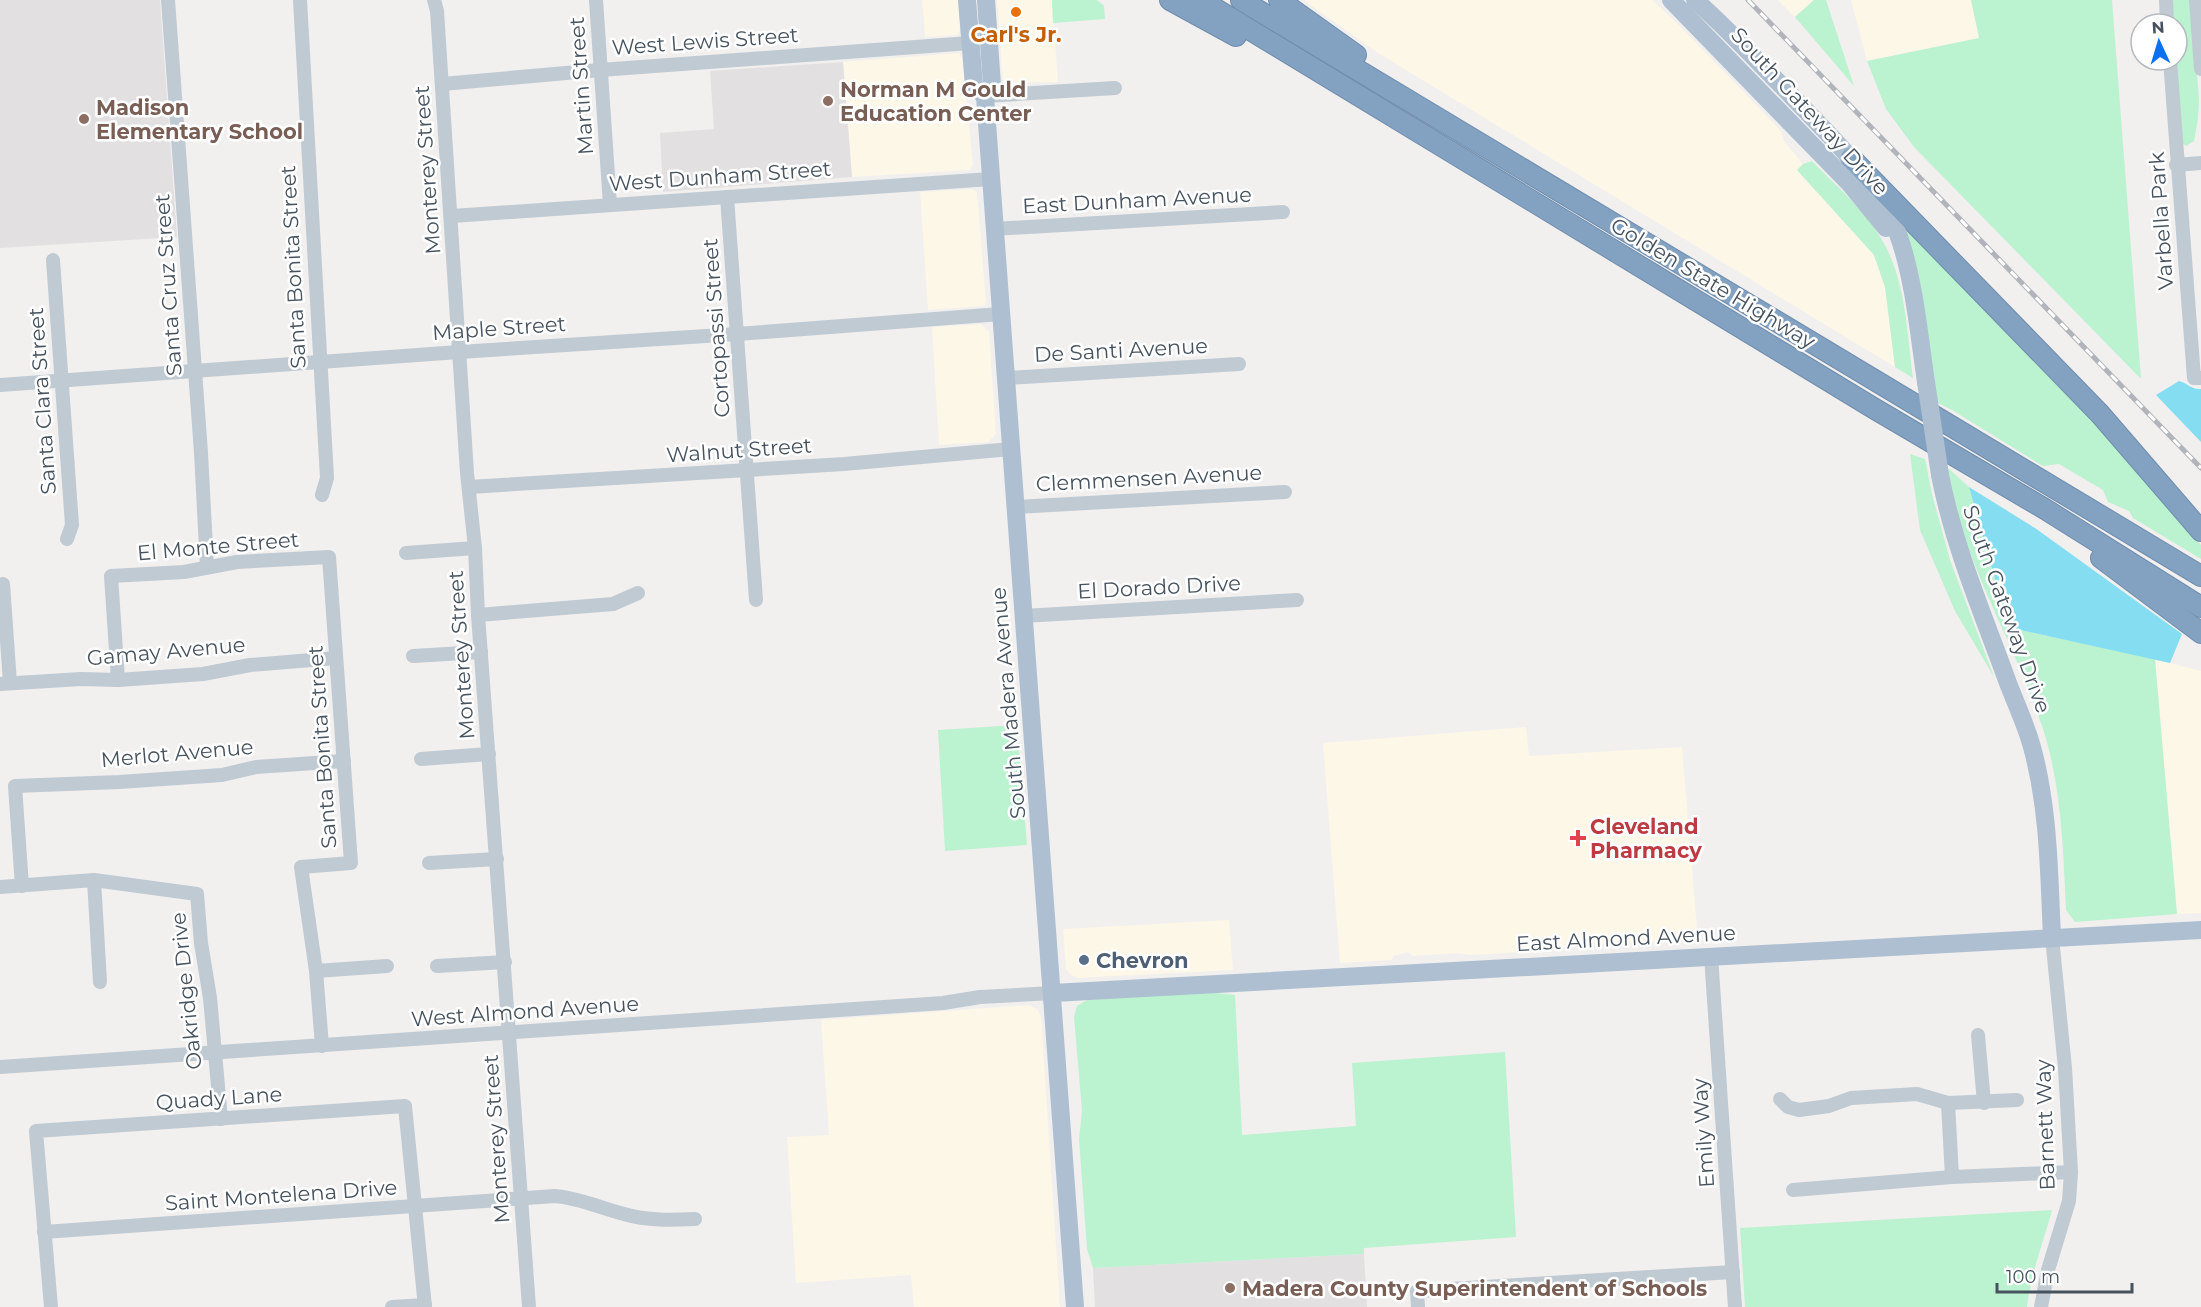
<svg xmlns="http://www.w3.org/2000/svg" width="2201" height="1307" viewBox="0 0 2201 1307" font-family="Montserrat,sans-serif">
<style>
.commercial{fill:#fdf7e8}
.education{fill:#e3e0e1}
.green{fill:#bbf2d0}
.water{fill:#85ddf2}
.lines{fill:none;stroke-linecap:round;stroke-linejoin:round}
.highway-casing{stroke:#6f8dad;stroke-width:22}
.minor{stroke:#bfcad2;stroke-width:14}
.major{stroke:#adbfd0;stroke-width:18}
.highway{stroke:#83a2c2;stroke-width:20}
.rail-casing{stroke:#b1b4ba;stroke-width:5}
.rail{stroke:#fff;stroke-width:3;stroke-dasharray:9;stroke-linecap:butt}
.major-bridge{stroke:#adbfd0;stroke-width:18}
.food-dot{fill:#e8710a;stroke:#fff;stroke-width:2}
.education-dot{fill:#8d6e63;stroke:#fff;stroke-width:2}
.health-dot{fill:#e0444e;stroke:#fff;stroke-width:2}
.service-dot{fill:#5c6f8a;stroke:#fff;stroke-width:2}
.labels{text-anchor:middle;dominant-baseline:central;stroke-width:5;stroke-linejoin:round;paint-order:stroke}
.food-label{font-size:21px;font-weight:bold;fill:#c56008;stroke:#fff}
.street-label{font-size:21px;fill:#46535e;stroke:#fff}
.education-label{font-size:21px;font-weight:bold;fill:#785e54;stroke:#fff;text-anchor:start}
.health-label{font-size:21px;font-weight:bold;fill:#be3a42;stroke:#fff;text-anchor:start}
.service-label{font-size:21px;font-weight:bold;fill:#4e5e75;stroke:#fff;text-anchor:start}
</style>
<rect width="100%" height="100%" fill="#f2efef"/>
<g class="commercial">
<polygon points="922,0 958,0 960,31 957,35 925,37"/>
<polygon points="997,0 1052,0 1058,82 1003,83"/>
<polygon points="1304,0 1652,0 1677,23 1781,131 1784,141 1803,164 1798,169 1873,252 1886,290 1895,367 1378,53"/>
<polygon points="1778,0 1814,0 1795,17"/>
<polygon points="1851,0 1971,0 1980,38 1867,61"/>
<polygon points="959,53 962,58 973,164 970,170 852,177 843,62"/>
<polygon points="973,189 977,193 986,302 984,306 928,310 920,192"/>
<polygon points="981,324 989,332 996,434 988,442 939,445 932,327"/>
<polygon points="2155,659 2201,671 2201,913 2177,914"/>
<polygon points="1526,727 1529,756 1682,747 1697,929 1688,940 1550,947 1525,952 1471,955 1456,953 1413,956 1408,952 1394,956 1391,960 1340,963 1323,743"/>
<polygon points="1229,920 1233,970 1078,978 1071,975 1066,969 1063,929"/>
<polygon points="1029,1005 1037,1009 1041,1017 1060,1307 914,1307 911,1275 796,1283 787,1137 829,1135 821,1020"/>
</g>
<g class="education">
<polygon points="0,0 160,0 177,237 0,248"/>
<polygon points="843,62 852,177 663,192 660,133 714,129 710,71"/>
<polygon points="1364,1254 1367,1307 1095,1307 1093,1268"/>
</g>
<g class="green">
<polygon points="1052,0 1097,0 1104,6 1105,19 1053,23"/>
<polygon points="1814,0 1826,0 1854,86 1795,17"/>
<polygon points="1971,0 2112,0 2141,379 1914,147 1886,109 1867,61 1979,38"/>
<polygon points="2169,0 2191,0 2199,99 2198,119 2194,141 2186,146 2181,142 2174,60 2177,60 2177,24 2171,24"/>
<path d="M1812 161C1836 186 1865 210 1882 240 1906 280 1907 334 1913 378L1895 367 1885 287 1874 255 1797 170 1803 164Z"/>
<polygon points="1907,225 2109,437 2201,545 2201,559 2133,518 2129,511 2108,502 2103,490 2059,464 2043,466 1952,410 1938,403 1903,229"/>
<polygon points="1910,454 1925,459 1932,494 1950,560 1994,677 1955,611 1920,530"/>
<path d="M1948 468 1969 487 2005 615 2002 626 2155 659 2177 914 2075 922 2066 910C2063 850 2062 788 2043 729 2015 641 1961 562 1948 468Z"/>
<polygon points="1017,725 1027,845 945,851 938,730"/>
<polygon points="1206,992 1235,995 1242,1135 1356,1126 1352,1063 1505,1052 1516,1237 1364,1248 1364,1254 1093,1268 1087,1249 1079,1139 1082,1111 1074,1017 1077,1006 1087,1000"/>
<path d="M2052 1210C2043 1243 2031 1273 2027 1307H1745L1740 1228Z"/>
</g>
<g class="water">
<path d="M2179 381C2188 383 2191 390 2201 389V442L2156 395Z"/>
<polygon points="1969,487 2035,528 2182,634 2170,663 2002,626 2005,614"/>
</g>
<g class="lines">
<defs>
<g id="highway">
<polyline points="1170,0 1236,36"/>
<polyline points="1201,0 1875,409 2045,509 2201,607"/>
<polyline points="1241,0 2201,576"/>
<polyline points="1279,0 1356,55"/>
<polyline points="1851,158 2100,414 2201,531"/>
<polyline points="2101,558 2201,633"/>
</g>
</defs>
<use href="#highway" class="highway-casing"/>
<g class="minor">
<polyline points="168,0 201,453 207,567"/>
<polyline points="300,0 327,478 322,495"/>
<polyline points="434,0 437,11 467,473 475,548 478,615 529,1307"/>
<polyline points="596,0 610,205"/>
<polyline points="2166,0 2167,24"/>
<polyline points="2196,0 2201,69"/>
<polyline points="2170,60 2194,378 2201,378"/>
<polyline points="442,84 600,70 970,43"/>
<polyline points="985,96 1115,88"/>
<polyline points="2176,165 2201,163"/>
<polyline points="727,197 756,600"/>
<polyline points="452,216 991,179"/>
<polyline points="994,229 1283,212"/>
<polyline points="53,260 72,525 67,539"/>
<polyline points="1006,378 1239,364"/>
<polyline points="0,385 459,352 737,334 1001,314"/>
<polyline points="469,487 844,464 1011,449"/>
<polyline points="1015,507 1285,492"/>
<polyline points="406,553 475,548"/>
<polyline points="3,584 10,683"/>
<polyline points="478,615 613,604 638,593"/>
<polyline points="1023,616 1297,600"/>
<polyline points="413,656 481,652"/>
<polyline points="118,680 111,576 184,572 237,562 329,557 351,863 301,867 316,971 322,1046"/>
<polyline points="0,684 81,679 118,680 203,674 250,665 336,658"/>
<polyline points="421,759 489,754"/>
<polyline points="429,863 497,859"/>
<polyline points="94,880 100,982"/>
<polyline points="22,886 15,786 119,782 222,775 256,767 344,761"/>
<polyline points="0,887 94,880 197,894 201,943 210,998 221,1119"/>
<polyline points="1711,956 1735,1307"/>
<polyline points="437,966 505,962"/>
<polyline points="316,971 387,966"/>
<polyline points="1978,1035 1984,1103"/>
<polyline points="0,1067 943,1003 980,997 1053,993"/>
<polyline points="1780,1099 1788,1107 1799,1110 1829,1106 1851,1098 1917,1094 1948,1103 2017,1100"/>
<polyline points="1948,1103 1952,1177"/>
<polyline points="1793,1190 1952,1177 2071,1172"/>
<path d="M44 1232 555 1196C580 1198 600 1208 624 1214 648 1221 671 1220 695 1219"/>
<polyline points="51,1307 36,1131 405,1106 425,1307"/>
<polyline points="392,1307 425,1305"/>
<polyline points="1418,1307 1417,1291 1733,1272"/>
<polyline points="2041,1307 2048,1270 2069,1201 2071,1172 2065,1068 2052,937"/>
</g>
<g class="major">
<polyline points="967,0 974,86 985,96"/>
<polyline points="986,0 992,85 985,96 1075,1307"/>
<polyline points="1671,0 1850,184 1886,228"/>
<path d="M1695 0C1727 28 1756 60 1786 90 1827 134 1876 176 1898 234 1914 278 1919 335 1926 382"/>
<path d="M1940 475C1954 547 1983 614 2008 683 2016 704 2026 725 2032 747 2049 809 2049 874 2052 937"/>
<polyline points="1053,993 2201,930"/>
</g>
<use href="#highway" class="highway"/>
<defs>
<polyline id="rail" points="1748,0 2201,468"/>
</defs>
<use href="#rail" class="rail-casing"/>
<use href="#rail" class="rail"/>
<polyline class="major-bridge" points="1926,382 1940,475"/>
</g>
<circle class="food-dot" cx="1016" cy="12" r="6"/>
<g class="education-dot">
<circle cx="828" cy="101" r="6"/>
<circle cx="84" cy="119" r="6"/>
<circle cx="1230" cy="1288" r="6"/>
</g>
<path class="health-dot" d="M1575 829h6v6h6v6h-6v6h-6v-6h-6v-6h6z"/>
<circle class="service-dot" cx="1084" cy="960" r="6"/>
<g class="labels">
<g class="food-label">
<text x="1016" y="34">Carl's Jr.</text>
</g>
<g class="street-label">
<text transform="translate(705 41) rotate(-4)">West Lewis Street</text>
<text transform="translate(581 86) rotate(-94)">Martin Street</text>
<text transform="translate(1810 111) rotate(47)">South Gateway Drive</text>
<text transform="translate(427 170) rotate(-94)">Monterey Street</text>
<text transform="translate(720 176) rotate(-4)">West Dunham Street</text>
<text transform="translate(1137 200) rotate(-3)">East Dunham Avenue</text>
<text transform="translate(2161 221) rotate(-94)">Varbella Park</text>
<text transform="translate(293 267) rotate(-93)">Santa Bonita Street</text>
<text transform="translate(1713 283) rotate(31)">Golden State Highway</text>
<text transform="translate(168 285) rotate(-94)">Santa Cruz Street</text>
<text transform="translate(499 328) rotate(-4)">Maple Street</text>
<text transform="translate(716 328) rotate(-94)">Cortopassi Street</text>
<text transform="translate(1121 350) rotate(-3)">De Santi Avenue</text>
<text transform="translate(42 401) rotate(-94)">Santa Clara Street</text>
<text transform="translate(739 450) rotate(-4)">Walnut Street</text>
<text transform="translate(1149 478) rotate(-3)">Clemmensen Avenue</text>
<text transform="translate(218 546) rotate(-5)">El Monte Street</text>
<text transform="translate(1159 587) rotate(-3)">El Dorado Drive</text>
<text transform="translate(2007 609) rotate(70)">South Gateway Drive</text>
<text transform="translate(166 651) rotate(-5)">Gamay Avenue</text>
<text transform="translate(461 655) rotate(-94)">Monterey Street</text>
<text transform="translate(1008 703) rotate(-95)">South Madera Avenue</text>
<text transform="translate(322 747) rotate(-94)">Santa Bonita Street</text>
<text transform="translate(177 753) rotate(-5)">Merlot Avenue</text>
<text transform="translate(1626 938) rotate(-3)">East Almond Avenue</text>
<text transform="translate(186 991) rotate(-96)">Oakridge Drive</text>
<text transform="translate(525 1011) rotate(-4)">West Almond Avenue</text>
<text transform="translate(219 1098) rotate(-4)">Quady Lane</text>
<text transform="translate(2045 1125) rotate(-92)">Barnett Way</text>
<text transform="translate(1703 1133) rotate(-94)">Emily Way</text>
<text transform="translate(496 1139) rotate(-94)">Monterey Street</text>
<text transform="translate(281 1195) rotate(-4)">Saint Montelena Drive</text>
</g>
<g class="education-label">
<text x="840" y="89">Norman M Gould<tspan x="840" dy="24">Education Center</tspan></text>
<text x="96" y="107">Madison<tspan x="96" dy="24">Elementary School</tspan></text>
<text x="1242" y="1288">Madera County Superintendent of Schools</text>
</g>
<g class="health-label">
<text x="1590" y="826">Cleveland<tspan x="1590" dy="24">Pharmacy</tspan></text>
</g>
<g class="service-label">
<text x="1096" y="960">Chevron</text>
</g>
</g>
<g transform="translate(2159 42) rotate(356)"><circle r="28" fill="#ffffff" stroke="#b5babf" stroke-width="1.5"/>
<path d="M0-4.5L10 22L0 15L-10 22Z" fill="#0c71ef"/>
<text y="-9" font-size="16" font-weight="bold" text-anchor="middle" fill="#46535e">N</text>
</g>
<path d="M1997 1283v9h135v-9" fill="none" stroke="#46535e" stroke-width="3"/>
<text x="2006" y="1283" font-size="18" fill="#46535e" stroke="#ffffff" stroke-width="4.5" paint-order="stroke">100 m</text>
</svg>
